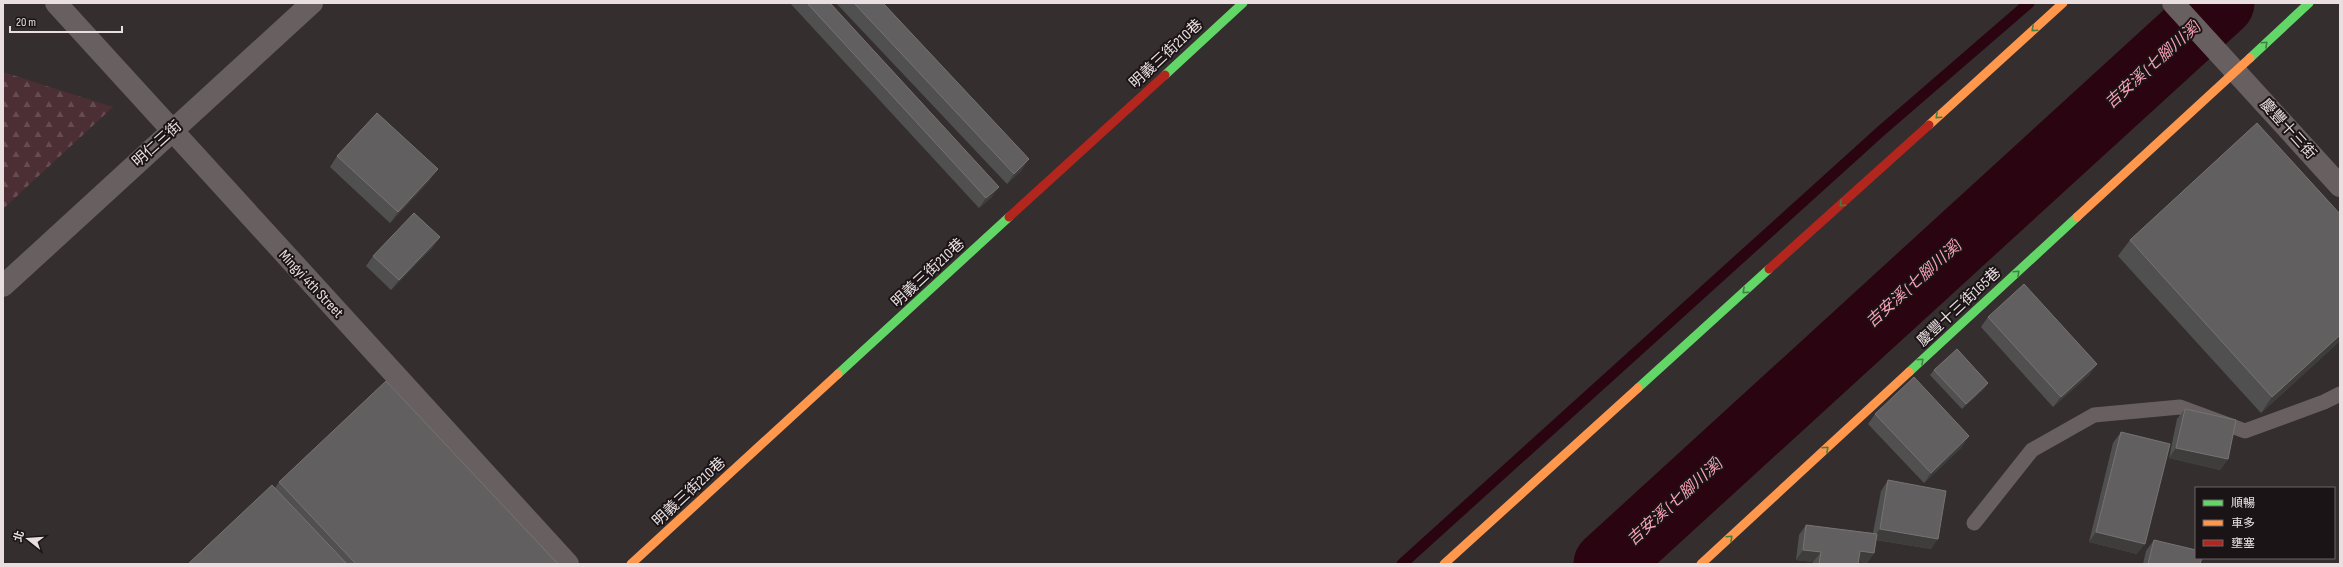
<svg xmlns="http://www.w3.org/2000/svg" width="2343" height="567" viewBox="0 0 2343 567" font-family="'Sofia Sans Condensed','Noto Sans TC',sans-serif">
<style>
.forest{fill:url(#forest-firs)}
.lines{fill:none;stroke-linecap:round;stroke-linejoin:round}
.stream{stroke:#2b0411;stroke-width:11}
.river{stroke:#2b0411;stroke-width:67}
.lane{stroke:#685f61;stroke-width:15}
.street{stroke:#685f61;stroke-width:22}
.fast{stroke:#63d668;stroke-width:9}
.slow{stroke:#ff974d;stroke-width:9}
.jam{stroke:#b3261e;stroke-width:9}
.wall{fill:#515050}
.shaded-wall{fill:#3f3c3c}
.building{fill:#625f60;stroke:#777374}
.oneway{stroke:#437f43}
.labels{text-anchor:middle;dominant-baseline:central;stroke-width:4;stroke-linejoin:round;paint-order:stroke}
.street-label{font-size:15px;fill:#e9dfe1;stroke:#1b1416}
.water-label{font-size:16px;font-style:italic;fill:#f9a1b6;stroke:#1b1416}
</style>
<defs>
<pattern id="forest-firs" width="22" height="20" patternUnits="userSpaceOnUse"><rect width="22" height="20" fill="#4c2e35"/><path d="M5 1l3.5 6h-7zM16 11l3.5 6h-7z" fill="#664c52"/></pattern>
</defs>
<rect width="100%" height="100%" fill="#342e2f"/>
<polygon class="forest" points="3,72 113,107 3,209"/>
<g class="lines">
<polyline class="stream" points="1402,564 1881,131 2029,3"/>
<polyline class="river" points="1607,564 2221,3"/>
<polyline class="lane" points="1974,523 2032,450 2094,415 2180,407 2245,431 2324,402 2340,394"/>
<g class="street">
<polyline points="56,3 568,564"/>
<polyline points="2173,3 2340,186"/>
<polyline points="3,286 312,3"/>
</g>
<g class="fast">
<polyline points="2250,58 2309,3"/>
<polyline points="1165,75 1243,3"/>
<polyline points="1909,372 2077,217"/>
<polyline points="838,374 1009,217"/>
<polyline points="1638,388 1769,269"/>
</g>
<g class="slow">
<polyline points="1929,125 2063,3"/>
<polyline points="2077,217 2250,58"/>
<polyline points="631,564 838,374"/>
<polyline points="1444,564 1638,388"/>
<polyline points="1701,564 1909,372"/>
</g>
<g class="jam">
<polyline points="1009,217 1165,75"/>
<polyline points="1769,269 1929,125"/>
</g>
</g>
<g class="wall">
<polygon points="790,3 830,3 992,197 979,208"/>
<polygon points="836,3 883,3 1022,170 1007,184"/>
<polygon points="337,156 430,180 390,223 330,167"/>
<polygon points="2340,214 2340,341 2261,413 2118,256 2130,240"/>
<polygon points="440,237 432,248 391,290 366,266 373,256"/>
<polygon points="1988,317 2097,364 2089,375 2053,407 1981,327"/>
<polygon points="1934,370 1988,383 1984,389 1962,409 1930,375"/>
<polygon points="2185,409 2228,459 2220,470 2169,458 2177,419"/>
<polygon points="1875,414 1962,447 1924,483 1868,424"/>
<polygon points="2121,432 2137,554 2089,542 2113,443"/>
<polygon points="1888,480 1931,549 1876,540 1874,553 1867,563 1859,562 1858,564 1813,564 1813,562 1796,560 1799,535 1806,525 1873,533 1881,491"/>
<polygon points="279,482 558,564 188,564 275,488"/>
<polygon points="2154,540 2200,564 2143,564 2146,551"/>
</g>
<g class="shaded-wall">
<polygon points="1029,159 1022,170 1007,184 1014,174"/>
<polygon points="438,169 430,180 390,223 398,212"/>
<polygon points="999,187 992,197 979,208 986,198"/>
<polygon points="440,237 432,248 391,290 399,280"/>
<polygon points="2340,335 2340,341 2261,413 2272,397"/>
<polygon points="2097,364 2089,375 2053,407 2061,397"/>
<polygon points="1988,383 1984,389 1962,409 1966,404"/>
<polygon points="1969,436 1962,447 1924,483 1931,473"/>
<polygon points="2176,448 2228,459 2220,470 2169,458"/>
<polygon points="1880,529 1938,539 1931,549 1872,539"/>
<polygon points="2096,532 2145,544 2137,554 2089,542"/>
<polygon points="1803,550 1821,552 1813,562 1796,560"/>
<polygon points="1860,551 1874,553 1867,563 1853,561"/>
</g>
<g class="building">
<polygon points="807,3 830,3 999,187 986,198"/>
<polygon points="854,3 883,3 1029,159 1014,174"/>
<polygon points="377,113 438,169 398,212 337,156"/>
<polygon points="2257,123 2340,214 2340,335 2272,397 2130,240"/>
<polygon points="414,213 440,237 399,280 373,256"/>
<polygon points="2024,284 2097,364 2061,397 1988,317"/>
<polygon points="1957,349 1988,383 1966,404 1934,370"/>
<polygon points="1914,377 1969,436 1931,473 1875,414"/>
<polygon points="386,381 558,564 356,564 279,482"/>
<polygon points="2185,409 2236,420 2228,459 2176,448"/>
<polygon points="2121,432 2170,444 2145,544 2096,532"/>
<polygon points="1888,480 1946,491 1938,539 1880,529"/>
<polygon points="272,485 347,564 188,564"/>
<polygon points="1806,525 1877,534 1874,553 1860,551 1858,564 1819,564 1821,552 1803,550"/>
<polygon points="2154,540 2196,550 2196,558 2202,558 2200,564 2148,564"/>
</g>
<defs><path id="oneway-chevron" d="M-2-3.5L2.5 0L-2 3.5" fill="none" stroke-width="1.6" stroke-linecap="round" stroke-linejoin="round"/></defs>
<g class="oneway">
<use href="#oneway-chevron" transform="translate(2034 29) rotate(138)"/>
<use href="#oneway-chevron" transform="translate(2265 44) rotate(-43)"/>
<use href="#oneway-chevron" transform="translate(1938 116) rotate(138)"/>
<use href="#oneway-chevron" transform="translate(1842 204) rotate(138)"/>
<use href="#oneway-chevron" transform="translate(2017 273) rotate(-43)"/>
<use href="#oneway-chevron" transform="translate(1745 291) rotate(138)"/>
<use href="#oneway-chevron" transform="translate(1921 361) rotate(-43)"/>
<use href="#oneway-chevron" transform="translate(1826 449) rotate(-43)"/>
<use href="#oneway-chevron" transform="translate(1730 538) rotate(-43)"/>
</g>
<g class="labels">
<g class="street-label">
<text transform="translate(1166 54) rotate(-43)">明義三街210巷</text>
<text transform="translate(2288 129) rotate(48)">慶豐十三街</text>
<text transform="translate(157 144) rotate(-42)">明仁三街</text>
<text transform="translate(928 273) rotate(-43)">明義三街210巷</text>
<text transform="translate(311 284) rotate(47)">Mingyi 4th Street</text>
<text transform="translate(1959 307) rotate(-43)">慶豐十三街165巷</text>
<text transform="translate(689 492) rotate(-43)">明義三街210巷</text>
</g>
<g class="water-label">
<text transform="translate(2153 65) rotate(-42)">吉安溪 (七腳川溪)</text>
<text transform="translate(1914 284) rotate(-42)">吉安溪 (七腳川溪)</text>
<text transform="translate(1675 502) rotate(-42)">吉安溪 (七腳川溪)</text>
</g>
</g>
<rect width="2343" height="567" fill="none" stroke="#e9dfe1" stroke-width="8"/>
<rect x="2195" y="487" width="140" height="72" fill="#1b1416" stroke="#6d6567"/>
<rect x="2203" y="500" width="20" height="6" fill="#63d668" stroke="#6d6567"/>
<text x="2231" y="507" font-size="12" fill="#e9dfe1">順暢</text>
<rect x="2203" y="520" width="20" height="6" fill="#ff974d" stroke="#6d6567"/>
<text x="2231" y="527" font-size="12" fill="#e9dfe1">車多</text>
<rect x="2203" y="540" width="20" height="6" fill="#b3261e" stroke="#6d6567"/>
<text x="2231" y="547" font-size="12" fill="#e9dfe1">壅塞</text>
<g transform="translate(28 539) rotate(287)" stroke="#1b1416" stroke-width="3" paint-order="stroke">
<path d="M0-3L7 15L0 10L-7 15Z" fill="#e9dfe1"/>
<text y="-6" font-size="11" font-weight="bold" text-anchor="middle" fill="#e9dfe1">北</text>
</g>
<path d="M10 26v6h112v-6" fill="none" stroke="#e9dfe1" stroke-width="2"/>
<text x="16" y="26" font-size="12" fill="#e9dfe1" stroke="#1b1416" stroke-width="3" paint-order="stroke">20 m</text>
</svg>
